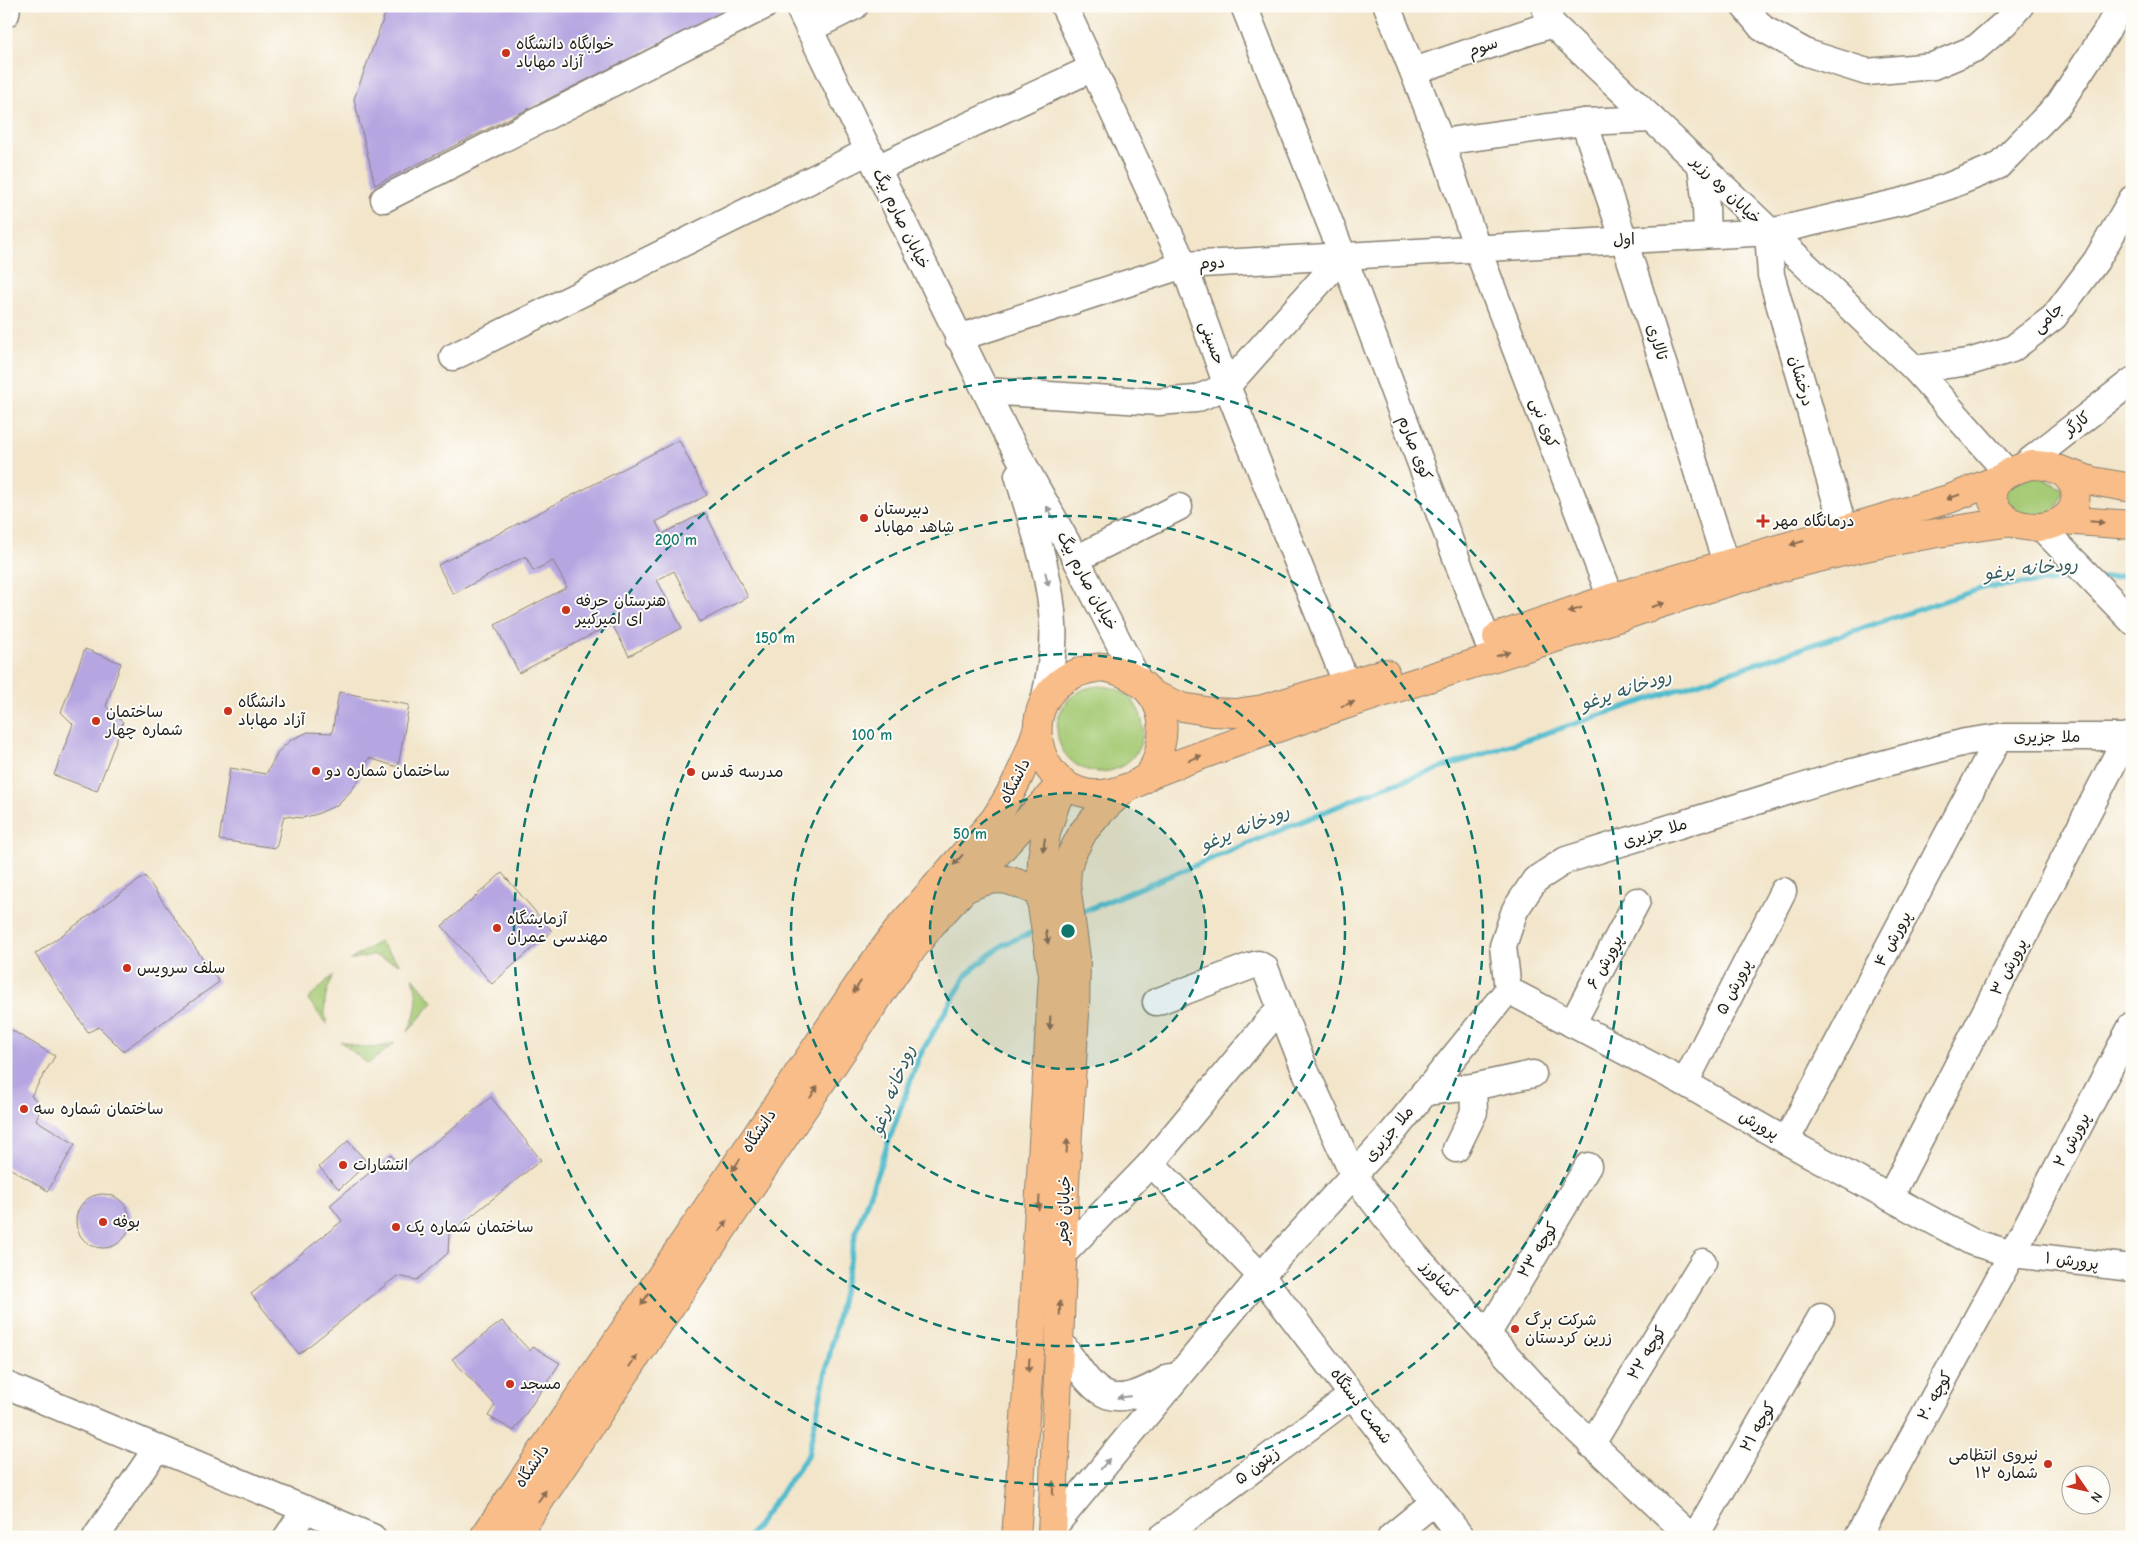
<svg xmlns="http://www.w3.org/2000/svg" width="2138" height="1543" viewBox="0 0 2138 1543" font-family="'Comic Neue','Playpen Sans Arabic',sans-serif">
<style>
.green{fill:#a6ca74;stroke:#617348}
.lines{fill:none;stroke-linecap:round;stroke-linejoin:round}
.stream{stroke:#51bccd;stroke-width:5.5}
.building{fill:#b5a5e1}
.minor-casing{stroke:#878073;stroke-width:29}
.major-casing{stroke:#878073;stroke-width:30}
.minor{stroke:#fff;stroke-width:26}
.major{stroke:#f8bd88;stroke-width:28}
.oneway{fill:#8a6c52}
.oneway2{fill:#999}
.ring{fill:none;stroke:#0f766e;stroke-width:2.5;stroke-dasharray:9 6}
.poi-dot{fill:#c8321e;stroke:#fdfcf7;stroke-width:2}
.labels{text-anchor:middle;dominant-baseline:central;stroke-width:4;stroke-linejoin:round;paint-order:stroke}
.poi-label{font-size:16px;fill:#1c1c1c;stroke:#fdfcf7;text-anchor:start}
.street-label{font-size:16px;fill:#1c1c1c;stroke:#fdfcf7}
.water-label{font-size:18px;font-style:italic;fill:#315c63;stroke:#fdfcf7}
.centre{fill:#0f766e;stroke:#fdfcf7;stroke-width:2.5}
.ring-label{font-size:15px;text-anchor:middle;font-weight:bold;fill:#0f766e;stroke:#fdfcf7;stroke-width:4;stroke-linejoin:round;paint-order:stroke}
</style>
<rect width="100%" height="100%" fill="#fdfcf7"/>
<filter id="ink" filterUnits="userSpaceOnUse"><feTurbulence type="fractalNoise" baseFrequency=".02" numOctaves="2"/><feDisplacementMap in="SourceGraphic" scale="10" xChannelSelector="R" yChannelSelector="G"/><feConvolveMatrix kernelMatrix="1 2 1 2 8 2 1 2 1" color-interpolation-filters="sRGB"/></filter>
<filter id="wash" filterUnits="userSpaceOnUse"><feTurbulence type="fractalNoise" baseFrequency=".0096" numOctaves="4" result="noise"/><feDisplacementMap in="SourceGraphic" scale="20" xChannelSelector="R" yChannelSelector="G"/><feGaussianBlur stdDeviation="1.12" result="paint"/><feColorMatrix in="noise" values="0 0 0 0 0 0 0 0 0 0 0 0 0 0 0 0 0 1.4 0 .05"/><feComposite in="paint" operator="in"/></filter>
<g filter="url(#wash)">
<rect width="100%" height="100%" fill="#f2e5ca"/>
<g class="green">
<path d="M2035 474 2063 489C2062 506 2050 519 2032 517 2023 517 2011 507 2003 503L2004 488Z"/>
<circle cx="1100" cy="729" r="43"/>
<polygon points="379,942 400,964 372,955 350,960"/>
<path d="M333 975C325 995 322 1004 327 1025L308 999Z"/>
<path d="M413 977 433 1002 408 1032C418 1010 419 1000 413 977Z"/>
<path d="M340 1041C363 1049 372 1050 395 1043L368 1064Z"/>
</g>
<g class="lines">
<g class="stream">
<polyline points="2101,578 2132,575"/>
<polyline points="1077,914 1387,786 1986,587 2080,579"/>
<polyline points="749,1537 808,1455 856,1232 919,1057 967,974 1002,945 1038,930"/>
</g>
</g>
<g id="blocks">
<g class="building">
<polygon points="388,6 735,6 375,185 354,99"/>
<polygon points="679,440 707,495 656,522 662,534 705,512 748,597 700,622 674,571 657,580 682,628 629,656 612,624 519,673 495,625 567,587 553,561 533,571 526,556 453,594 438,565"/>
<polygon points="85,649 121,663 106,706 123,722 97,791 54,775 73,724 61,712"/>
<polygon points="339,692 409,705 398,767 369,758 361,777 351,791 337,805 317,814 302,818 284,816 276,848 219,840 230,768 266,774 279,751 291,740 308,732 332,733"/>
<polygon points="502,873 552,931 492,984 442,926"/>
<polygon points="145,876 219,982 123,1051 99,1027 88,1032 35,954"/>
<polygon points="8,1028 55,1056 31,1096 39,1102 41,1107 36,1120 75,1144 48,1191 6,1166 6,1032"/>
<polygon points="491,1097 541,1160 449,1234 448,1253 417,1280 397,1276 299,1354 251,1294 342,1221 330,1205 391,1155 402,1169"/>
<polygon points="348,1141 368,1163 339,1189 319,1167"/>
<circle cx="103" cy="1221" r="27"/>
<polygon points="502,1321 530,1351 533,1347 560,1363 514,1431 488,1416 495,1405 452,1359"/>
</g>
</g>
</g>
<g filter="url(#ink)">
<use href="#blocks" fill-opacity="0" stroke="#878073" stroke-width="1"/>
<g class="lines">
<defs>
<g id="minor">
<polyline points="798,6 1005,431 1076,559 1138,680"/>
<polyline points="1064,6 1184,265 1227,386 1347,685"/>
<polyline points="1244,6 1343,256 1487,640"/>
<polyline points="1387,6 1441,142 1477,248 1611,598"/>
<polyline points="1544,6 1552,24 1915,369 2007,472"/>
<polyline points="1744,6 1762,28 1807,53 1867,72 1933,66 1976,48 2005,23 2020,6"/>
<polyline points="6,14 7,6"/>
<polyline points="809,29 855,6"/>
<polyline points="1414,71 1552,24"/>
<polyline points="1584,122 1624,240 1726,563"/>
<polyline points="1441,142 1584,122 1652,119"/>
<polyline points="1701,165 1706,207 1707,235"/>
<polyline points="877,168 1093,68"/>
<polyline points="384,199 764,6"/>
<polyline points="1768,232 1771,275 1844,529"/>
<polyline points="958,338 1184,265 1770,232 1904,201 1949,186 1998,166 2059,104 2106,32 2120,6"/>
<polyline points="453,357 869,151"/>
<polyline points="1915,369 1969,362 2012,349 2054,317 2096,261 2132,199"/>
<polyline points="986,391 1158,402 1196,399 1227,386 1343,256"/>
<polyline points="2022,467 2132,381"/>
<path d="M1018 475C1032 524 1051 574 1053 625 1055 651 1049 677 1044 702"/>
<polyline points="2041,527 2132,621"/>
<polyline points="1076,559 1179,507"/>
<polyline points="1508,990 1685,1083 1786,1141 1972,1242 2012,1254 2132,1268"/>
<polyline points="1156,1002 1251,966 1258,964 1265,968 1305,1070 1354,1176 1415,1255 1561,1415 1691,1537"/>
<polyline points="1572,1024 1637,901"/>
<polyline points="1685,1083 1783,891"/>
<polyline points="1424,1092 1473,1087 1533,1074"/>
<polyline points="1786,1141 1999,737"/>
<polyline points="1456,1149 1474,1112 1473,1087"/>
<polyline points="1151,1163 1261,1276 1461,1537"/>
<polyline points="1890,1197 2127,736"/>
<polyline points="1062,1255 1151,1163 1279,1009"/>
<polyline points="1488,1333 1588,1166"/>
<path d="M1059 1340C1097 1394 1104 1417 1170 1377"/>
<polyline points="6,1385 372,1537"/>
<polyline points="1591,1445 1703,1262"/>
<polyline points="1052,1529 1261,1276 1393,1132 1508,990 1503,946 1515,910 1535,880 1566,860 1841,775 1965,742 1999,737 2132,737"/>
<polyline points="96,1537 157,1448"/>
<polyline points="287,1537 306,1509"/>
<polyline points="1162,1537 1352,1395"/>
<polyline points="1391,1537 1434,1502"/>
<polyline points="1695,1537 1821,1317"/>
<polyline points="1858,1537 2012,1254 2132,1025"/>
</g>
<g id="major">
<path d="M2032 465C2089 464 2089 525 2038 527 2028 527 2017 526 2008 520 1974 494 2000 471 2032 465Z"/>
<polyline points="2060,470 2092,481 2132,488"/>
<polyline points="2062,520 2132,525"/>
<polyline points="1497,637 1611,598 1952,498 1999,479"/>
<path d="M1104 667C1145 676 1171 704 1160 748 1158 756 1154 770 1148 776 1140 783 1125 789 1114 792 1031 813 999 676 1104 667Z"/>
<polyline points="1153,695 1182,707 1212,712 1236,713 1263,709 1385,673"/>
<path d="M1149 775C1285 722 1425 679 1565 635 1634 613 1702 588 1772 570 1851 548 1931 532 2012 522"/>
<path d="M967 888C998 872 1013 880 1041 894"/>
<path d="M484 1537 870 968 901 926 994 820C1014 790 1026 764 1037 730"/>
<polyline points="515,1537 902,962 932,924 1063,782"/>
<polyline points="1016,1537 1032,1325 1053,975 1041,900 1042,859 1046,833 1059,793"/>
<polyline points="1052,1537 1065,1183 1075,1013 1076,958 1066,885 1067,870 1070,857 1083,832 1101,811 1126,788"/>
</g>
</defs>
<use href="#minor" class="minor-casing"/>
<use href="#major" class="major-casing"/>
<use href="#minor" class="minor"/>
<use href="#major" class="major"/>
</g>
<defs><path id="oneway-solid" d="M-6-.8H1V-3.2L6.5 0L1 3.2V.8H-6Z" transform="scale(1.25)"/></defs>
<g class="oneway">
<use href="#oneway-solid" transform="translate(1953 497) rotate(161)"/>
<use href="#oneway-solid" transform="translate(2097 522) rotate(5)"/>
<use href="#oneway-solid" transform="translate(1797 543) rotate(164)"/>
<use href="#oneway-solid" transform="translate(1658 605) rotate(-17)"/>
<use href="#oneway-solid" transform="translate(1575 610) rotate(161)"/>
<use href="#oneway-solid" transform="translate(1503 654) rotate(-17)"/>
<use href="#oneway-solid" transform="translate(1348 704) rotate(-19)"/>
<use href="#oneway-solid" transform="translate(1195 758) rotate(-21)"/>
<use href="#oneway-solid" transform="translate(1044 845) rotate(98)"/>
<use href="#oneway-solid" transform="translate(958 860) rotate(132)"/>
<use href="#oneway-solid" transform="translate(1047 937) rotate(81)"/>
<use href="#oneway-solid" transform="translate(857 987) rotate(124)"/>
<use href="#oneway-solid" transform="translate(1050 1023) rotate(93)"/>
<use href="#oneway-solid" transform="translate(814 1092) rotate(-56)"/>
<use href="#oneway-solid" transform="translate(1067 1146) rotate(-86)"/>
<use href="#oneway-solid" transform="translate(736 1165) rotate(124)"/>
<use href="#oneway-solid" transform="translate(1039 1203) rotate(94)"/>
<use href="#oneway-solid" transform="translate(723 1226) rotate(-56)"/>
<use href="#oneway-solid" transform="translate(645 1299) rotate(124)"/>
<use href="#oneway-solid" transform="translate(1060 1308) rotate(-88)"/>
<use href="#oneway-solid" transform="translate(633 1361) rotate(-56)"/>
<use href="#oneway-solid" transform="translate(1029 1365) rotate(94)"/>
<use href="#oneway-solid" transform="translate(1053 1488) rotate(-88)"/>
<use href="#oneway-solid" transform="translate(542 1496) rotate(-56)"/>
</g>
<g class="oneway2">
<use href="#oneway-solid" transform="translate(1050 512) rotate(-119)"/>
<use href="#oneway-solid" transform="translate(1047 579) rotate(76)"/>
<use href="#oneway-solid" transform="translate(1124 1397) rotate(173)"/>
<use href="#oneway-solid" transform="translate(1105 1464) rotate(-51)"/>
</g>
</g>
<circle cx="1068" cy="931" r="138" fill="#0f766e" fill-opacity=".12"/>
<g class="ring">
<circle cx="1068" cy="931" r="138"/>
<circle cx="1068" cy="931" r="277"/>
<circle cx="1068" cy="931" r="415"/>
<circle cx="1068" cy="931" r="554"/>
</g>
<g class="poi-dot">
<circle cx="506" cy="53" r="5"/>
<circle cx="864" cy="518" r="5"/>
<path d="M1760.5 513.5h5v5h5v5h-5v5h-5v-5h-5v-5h5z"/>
<circle cx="566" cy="610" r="5"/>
<circle cx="228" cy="711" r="5"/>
<circle cx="96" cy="721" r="5"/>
<circle cx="316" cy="771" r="5"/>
<circle cx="691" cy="772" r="5"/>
<circle cx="497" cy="928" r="5"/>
<circle cx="127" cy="968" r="5"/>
<circle cx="24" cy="1109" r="5"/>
<circle cx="343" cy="1165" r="5"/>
<circle cx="103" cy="1222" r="5"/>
<circle cx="396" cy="1227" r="5"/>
<circle cx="1515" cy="1329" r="5"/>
<circle cx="510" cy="1384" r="5"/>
<circle cx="2048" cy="1464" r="5"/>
</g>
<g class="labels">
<g class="poi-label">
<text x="516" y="44">خوابگاه دانشگاه<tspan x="516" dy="18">آزاد مهاباد</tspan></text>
<text x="874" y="509">دبیرستان<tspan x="874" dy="18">شاهد مهاباد</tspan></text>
<text x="1774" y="521">درمانگاه مهر</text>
<text x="576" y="601">هنرستان حرفه<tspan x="576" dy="18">ای امیرکبیر</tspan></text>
<text x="238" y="702">دانشگاه<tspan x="238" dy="18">آزاد مهاباد</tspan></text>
<text x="106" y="712">ساختمان<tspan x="106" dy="18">شماره چهار</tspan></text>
<text x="326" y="771">ساختمان شماره دو</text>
<text x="701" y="772">مدرسه قدس</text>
<text x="507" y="919">آزمایشگاه<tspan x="507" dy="18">مهندسی عمران</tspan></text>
<text x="137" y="968">سلف سرویس</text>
<text x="34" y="1109">ساختمان شماره سه</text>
<text x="353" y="1165">انتشارات</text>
<text x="113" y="1222">بوفه</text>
<text x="406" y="1227">ساختمان شماره یک</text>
<text x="1525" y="1320">شرکت برگ<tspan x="1525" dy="18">زرین کردستان</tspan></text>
<text x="520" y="1384">مسجد</text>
<text x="2038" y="1455" text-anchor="end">نیروی انتظامی<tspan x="2038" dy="18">شماره ۱۲</tspan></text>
</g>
<g class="street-label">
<text transform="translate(1483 47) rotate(-19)">سوم</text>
<text transform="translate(1726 190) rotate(44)">خیابان وه رزیر</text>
<text transform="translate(901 219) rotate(64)">خیابان صارم بیگ</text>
<text transform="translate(1624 240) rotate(-3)">اول</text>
<text transform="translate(1212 263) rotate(-3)">دوم</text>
<text transform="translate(2048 318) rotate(-44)">جامی</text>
<text transform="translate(1657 342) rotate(72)">تالاری</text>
<text transform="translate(1212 343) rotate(70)">حسینی</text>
<text transform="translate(1801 381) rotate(74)">درخشان</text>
<text transform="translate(1544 423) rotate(69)">کوی نبی</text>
<text transform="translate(2077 424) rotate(-38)">کارگر</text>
<text transform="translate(1415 448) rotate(69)">کوی صارم</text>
<text transform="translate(1087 581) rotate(62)">خیابان صارم بیگ</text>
<text x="2047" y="737">ملا جزیری</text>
<text transform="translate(1015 781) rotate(-63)">دانشگاه</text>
<text transform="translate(1655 833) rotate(-17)">ملا جزیری</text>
<text transform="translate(1893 939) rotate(-62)">پرورش ۴</text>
<text transform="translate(1605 962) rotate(-62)">پرورش ۶</text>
<text transform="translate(2009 967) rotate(-63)">پرورش ۳</text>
<text transform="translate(1734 987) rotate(-63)">پرورش ۵</text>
<text transform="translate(1759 1125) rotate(30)">پرورش</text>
<text transform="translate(759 1131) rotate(-56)">دانشگاه</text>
<text transform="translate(1389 1134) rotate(-50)">ملا جزیری</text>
<text transform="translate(2072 1140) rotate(-62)">پرورش ۲</text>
<text transform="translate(1064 1210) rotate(-88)">خیابان فجر</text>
<text transform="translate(1538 1250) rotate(-59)">کوچه ۲۳</text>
<text transform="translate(2072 1261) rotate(7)">پرورش ۱</text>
<text transform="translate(1439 1280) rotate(47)">کشاورز</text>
<text transform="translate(1647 1353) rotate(-59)">کوچه ۲۲</text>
<text transform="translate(1935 1396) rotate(-61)">کوچه ۲۰</text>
<text transform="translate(1361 1406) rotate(53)">شصت دستگاه</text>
<text transform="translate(1758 1427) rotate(-60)">کوچه ۲۱</text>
<text transform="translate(532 1466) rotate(-56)">دانشگاه</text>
<text transform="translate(1257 1466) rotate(-37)">زیتون ۵</text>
</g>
<g class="water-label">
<text transform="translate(2031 569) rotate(-6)">رودخانه یرغو</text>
<text transform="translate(1626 690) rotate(-18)">رودخانه یرغو</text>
<text transform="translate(1245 828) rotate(-22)">رودخانه یرغو</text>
<text transform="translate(893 1090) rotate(-69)">رودخانه یرغو</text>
</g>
</g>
<circle cx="1068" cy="931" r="8" class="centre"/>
<g class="ring-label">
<text x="676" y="545">200 m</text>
<text x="775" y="643">150 m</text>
<text x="872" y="740">100 m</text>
<text x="970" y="839">50 m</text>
</g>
<rect width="2138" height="1543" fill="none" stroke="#fdfcf7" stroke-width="25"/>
<g transform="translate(2086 1490) rotate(124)"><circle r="24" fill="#fdfcf7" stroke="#a3a29f"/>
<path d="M0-4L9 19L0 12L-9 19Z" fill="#c8321e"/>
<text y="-8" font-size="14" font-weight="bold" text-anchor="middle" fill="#1c1c1c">N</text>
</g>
</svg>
